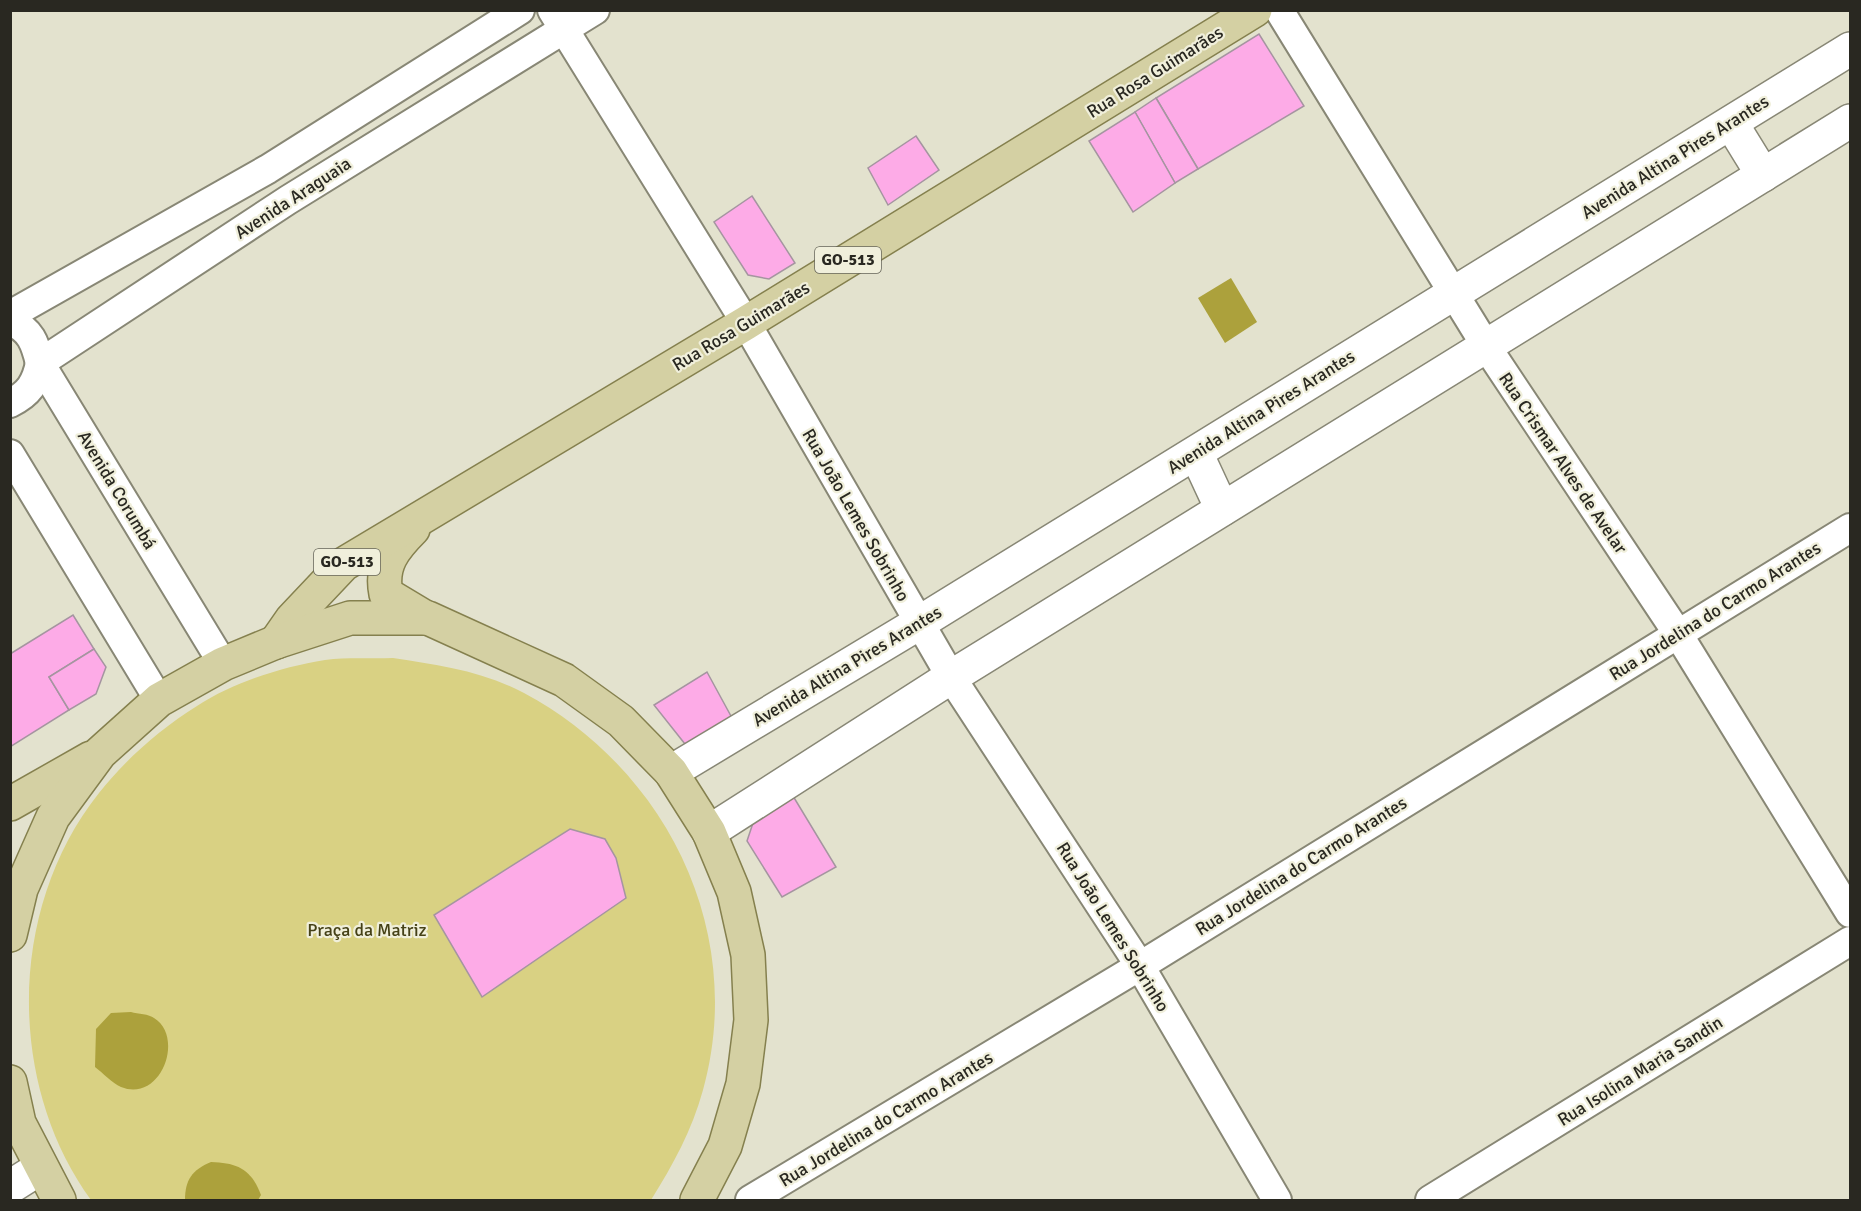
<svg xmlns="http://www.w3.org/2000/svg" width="1861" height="1211" viewBox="0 0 1861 1211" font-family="Signika,sans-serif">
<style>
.green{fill:#d9d183}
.water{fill:#aca13c}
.building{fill:#fdabe7;stroke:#a595a0;stroke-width:1.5}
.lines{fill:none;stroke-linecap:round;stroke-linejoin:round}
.minor-casing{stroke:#888775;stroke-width:32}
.tertiary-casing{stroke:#888775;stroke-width:36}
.primary-casing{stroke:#85804e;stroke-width:36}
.minor{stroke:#fff;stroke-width:28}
.tertiary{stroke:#fff;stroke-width:33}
.primary{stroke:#d4d0a3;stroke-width:33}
.labels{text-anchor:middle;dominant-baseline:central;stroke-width:4.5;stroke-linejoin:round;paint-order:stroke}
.shield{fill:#f0efdb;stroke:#656459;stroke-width:1.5}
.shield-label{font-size:16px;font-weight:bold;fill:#292821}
.street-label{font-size:18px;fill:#292821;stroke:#f0efdb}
.park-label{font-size:18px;fill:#454117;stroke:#f0efdb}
</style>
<rect width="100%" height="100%" fill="#e3e2ce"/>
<path class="green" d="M393 658C438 665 483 671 524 693 666 769 747 931 703 1090 692 1130 673 1165 651 1200H91C6 1083 8 907 99 793 126 759 160 729 197 706 234 682 282 667 325 660 347 657 371 659 393 658Z"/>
<g class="water">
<polygon points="1231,278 1257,322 1225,343 1198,298"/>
<path d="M131 1012C138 1014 149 1014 154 1018 185 1037 161 1103 121 1087 112 1083 103 1073 95 1067L96 1029 111 1013Z"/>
<path d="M211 1162C238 1163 251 1169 261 1195L258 1200H185C185 1180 192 1170 211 1162Z"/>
</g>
<g class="building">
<polygon points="1259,34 1304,106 1198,169 1156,98"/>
<polygon points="1156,98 1198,169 1175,183 1135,112"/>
<polygon points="1135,112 1175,183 1133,212 1089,141"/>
<polygon points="916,136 939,170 888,205 868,168"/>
<polygon points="752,196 795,263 769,279 748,275 714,222"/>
<polygon points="73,615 94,649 49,677 69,710 10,747 10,654"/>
<polygon points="94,649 106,667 96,694 69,710 49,677"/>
<polygon points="707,672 738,729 703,749 685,744 654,705"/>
<polygon points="793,796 836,867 782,897 747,841 755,817"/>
<polygon points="570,829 605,839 616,858 626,898 482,997 434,915"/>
</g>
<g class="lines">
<defs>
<g id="minor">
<polyline points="552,10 746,323 951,677 1140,966 1277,1200"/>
<polyline points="1279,10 1486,346 1678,634 1850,913"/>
<polyline points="10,315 268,169 520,10"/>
<path d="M10 321C31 330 35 343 40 363L223 664"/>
<path d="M10 403C29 394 36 383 40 363L288 200 595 10"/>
<polyline points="10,454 159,700"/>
<polyline points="750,1200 1140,966 1850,528"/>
<polyline points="1430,1200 1850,941"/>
</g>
<g id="tertiary">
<polyline points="1731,123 1763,175"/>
<polyline points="1196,453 1222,509"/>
<polyline points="671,772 919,623 1850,49"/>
<polyline points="709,832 951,677 1850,121"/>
<polyline points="10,1187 40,1168"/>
</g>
<g id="primary">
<path d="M413 529C394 548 380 565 386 594L426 618"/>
<polyline points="276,642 292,619 344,564 746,323 1255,10"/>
<polyline points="10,804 91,758"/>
<polyline points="10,935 21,889 53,817 100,753 159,700 223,664 276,642 350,618 428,618 564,680 621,721 671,772 709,832 734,892 748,955 751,1020 743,1084 725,1146 697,1200"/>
<polyline points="10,1082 19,1123 59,1200"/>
</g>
</defs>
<use href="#minor" class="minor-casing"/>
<use href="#tertiary" class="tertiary-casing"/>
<use href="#primary" class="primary-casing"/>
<use href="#minor" class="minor"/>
<use href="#tertiary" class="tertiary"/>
<use href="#primary" class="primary"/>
</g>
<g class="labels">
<g class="shield">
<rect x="815" y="247" width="66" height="26" rx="4.5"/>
<rect x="314" y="549" width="66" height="26" rx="4.5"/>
</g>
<g class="shield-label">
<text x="848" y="260">GO-513</text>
<text x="347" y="562">GO-513</text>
</g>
<g class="street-label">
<text transform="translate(1155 72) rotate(-32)">Rua Rosa Guimarães</text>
<text transform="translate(1675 157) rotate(-32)">Avenida Altina Pires Arantes</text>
<text transform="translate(293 198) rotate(-33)">Avenida Araguaia</text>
<text transform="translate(741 326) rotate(-31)">Rua Rosa Guimarães</text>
<text transform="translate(1261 412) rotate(-32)">Avenida Altina Pires Arantes</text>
<text transform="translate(1563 463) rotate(56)">Rua Crismar Alves de Avelar</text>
<text transform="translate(117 490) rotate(59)">Avenida Corumbá</text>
<text transform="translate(856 515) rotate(60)">Rua João Lemes Sobrinho</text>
<text transform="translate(1715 611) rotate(-32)">Rua Jordelina do Carmo Arantes</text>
<text transform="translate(847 666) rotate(-31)">Avenida Altina Pires Arantes</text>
<text transform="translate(1301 866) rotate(-32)">Rua Jordelina do Carmo Arantes</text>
<text transform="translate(1113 927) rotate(58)">Rua João Lemes Sobrinho</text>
<text transform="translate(1640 1071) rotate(-32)">Rua Isolina Maria Sandin</text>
<text transform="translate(886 1119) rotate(-31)">Rua Jordelina do Carmo Arantes</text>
</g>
<g class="park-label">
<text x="367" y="930">Praça da Matriz</text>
</g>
</g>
<rect width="1861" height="1211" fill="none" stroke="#292821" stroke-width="24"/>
</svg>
